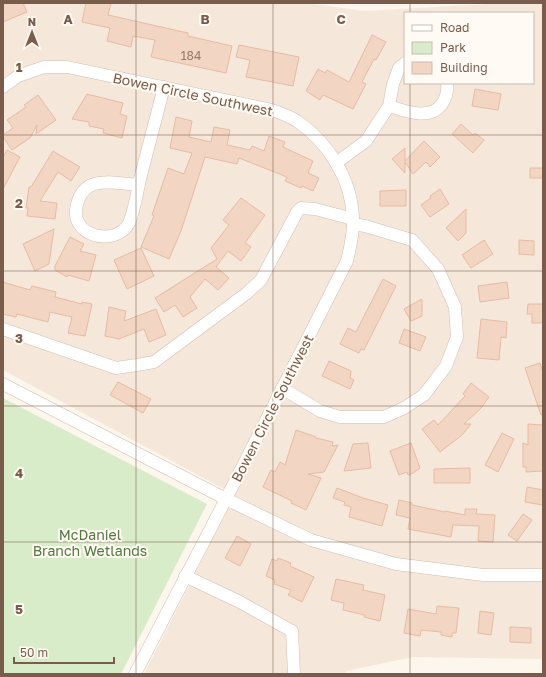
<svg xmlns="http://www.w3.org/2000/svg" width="546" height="677" viewBox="0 0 546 677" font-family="'Golos Text',sans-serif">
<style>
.residential{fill:#f5e8da;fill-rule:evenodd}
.green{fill:#d8ecc9}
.building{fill:#f3d5c3;stroke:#e6bba3}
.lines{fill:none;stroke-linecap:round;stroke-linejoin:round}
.street-casing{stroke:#d1beb0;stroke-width:13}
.street{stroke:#fff;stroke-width:12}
.grid{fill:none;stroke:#7a5c4d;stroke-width:1;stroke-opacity:0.55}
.labels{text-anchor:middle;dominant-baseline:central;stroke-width:4;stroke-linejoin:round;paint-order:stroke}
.number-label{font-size:12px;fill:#987a6a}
.street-label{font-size:14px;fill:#7a5c4d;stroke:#fffaf3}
.park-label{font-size:14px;fill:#537a41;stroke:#fffaf3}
.grid-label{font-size:13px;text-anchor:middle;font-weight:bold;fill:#7a5c4d;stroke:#fffaf3;stroke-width:4;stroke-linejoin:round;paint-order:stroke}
</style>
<rect width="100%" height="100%" fill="#fdf6ec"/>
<path class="residential" d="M3 3H308L364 11 506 3H543V659L413 657 346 671V674H144L235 495 3 370ZM405 13H533V83H405Z"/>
<polygon class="green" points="3,398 207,504 121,674 3,674"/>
<g class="building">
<polygon points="3,3 23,3 27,12 3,22"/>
<polygon points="86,3 111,3 108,15 188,33 188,36 232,46 226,73 151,57 155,40 133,36 131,47 107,41 110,28 82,22"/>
<polygon points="372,35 386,42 376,60 374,59 362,82 366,84 353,109 323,95 320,100 306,91 318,69 325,73 327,70 349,82"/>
<polygon points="239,45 299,57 293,86 246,77 250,60 236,57"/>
<polygon points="475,89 501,94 498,110 472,106"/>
<polygon points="87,94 123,103 120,114 127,116 122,138 103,133 104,129 89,126 89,122 72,119"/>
<polygon points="38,95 56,120 36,134 37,125 30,138 12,150 3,137 3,135 13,128 7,120 26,107 24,105"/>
<polygon points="176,117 192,121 189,137 211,142 214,127 230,130 227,145 250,150 252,146 264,151 269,136 285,142 283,147 313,161 308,173 319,178 313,191 302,186 301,188 285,181 287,177 239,158 237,164 205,157 181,231 169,259 141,247 154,216 152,215 168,168 184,174 192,153 170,148"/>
<polygon points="461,124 473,135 475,133 484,140 473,153 452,134"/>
<polygon points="424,141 440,157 430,167 426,162 413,174 405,162 405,173 392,159 405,148 405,161"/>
<polygon points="7,150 20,157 3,189 3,157"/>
<polygon points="53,151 80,167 71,181 58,172 40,201 57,203 55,219 27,216 28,208 26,208 29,187 31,187"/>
<rect x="530" y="168" width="13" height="10"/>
<polygon points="440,189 449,204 430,217 421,205 431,198 430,196"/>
<polygon points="406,190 406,206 380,206 380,191"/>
<polygon points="241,198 265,215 245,243 251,247 241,261 228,251 216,267 229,278 218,290 205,279 190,297 197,308 183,317 175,305 164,312 155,298 217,259 211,248 229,225 223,220"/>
<polygon points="466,209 466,233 458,241 446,228"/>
<polygon points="54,229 49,264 35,271 23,244"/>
<polygon points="70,237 84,244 80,251 96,255 89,281 68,275 67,277 55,270 55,266"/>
<polygon points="484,240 493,254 471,268 462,255"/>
<polygon points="519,240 534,241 534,255 519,254"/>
<polygon points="141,248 154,276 127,289 114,260"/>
<polygon points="383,279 396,286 364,350 361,349 359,353 340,344 348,328 356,332"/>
<polygon points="3,282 30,290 32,286 56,292 55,297 82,304 82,302 92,304 85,336 68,333 72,317 50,312 48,322 17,314 16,317 3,314"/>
<polygon points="507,282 509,298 480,302 478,286"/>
<polygon points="422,299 422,316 411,321 404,309"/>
<polygon points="528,304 543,304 543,323 532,323 532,314 527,314"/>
<polygon points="109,307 126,311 124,321 156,309 166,335 149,342 144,329 119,339 105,336"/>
<polygon points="481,319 507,322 506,338 501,337 499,360 477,358"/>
<polygon points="404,329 426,337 420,351 399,343"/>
<polygon points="329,361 351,371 350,378 354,380 350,389 322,376"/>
<polygon points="540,363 543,372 543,414 541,415 525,368"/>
<polygon points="118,382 151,399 143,413 110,395"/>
<polygon points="471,383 489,397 481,408 464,424 471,424 462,435 440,452 422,429 434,420 438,425 465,396 463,394"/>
<polygon points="528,424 543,425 543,471 526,472 526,467 523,467 523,443 528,445"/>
<polygon points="296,430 316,437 316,438 333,442 332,446 338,445 324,472 308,474 321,478 306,510 291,503 292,501 263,487 271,470 275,472 280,462 285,465"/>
<polygon points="502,433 514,439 498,472 485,465"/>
<polygon points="368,443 371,468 344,471 353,444"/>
<polygon points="411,443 420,468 413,473 408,475 407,472 399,475 390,451"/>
<polygon points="470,468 470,483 434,483 434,469"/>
<polygon points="527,487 543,490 543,505 525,502"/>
<polygon points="337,488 363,498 388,505 382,526 349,517 351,507 344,505 345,502 333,498"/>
<polygon points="399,500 412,503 412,505 445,512 445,511 465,515 465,509 477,509 476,514 495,515 493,542 478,541 479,526 453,525 451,537 408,529 410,518 396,515"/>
<polygon points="523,514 532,520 517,541 508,535"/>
<polygon points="237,536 251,544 240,566 225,558"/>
<polygon points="278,558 291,563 290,566 314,577 302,602 288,595 291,590 274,584 275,580 266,576 272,559 277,561"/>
<polygon points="336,579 364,585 363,590 385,595 380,621 364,617 365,615 343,610 344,603 331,600"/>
<polygon points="437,606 459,608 456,633 452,633 452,637 441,635 441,632 421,630 420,636 404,633 408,609 436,614"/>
<polygon points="480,611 494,613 491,635 478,633"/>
<polygon points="510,627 531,628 531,643 510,642"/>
</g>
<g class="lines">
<defs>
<g id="street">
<path d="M3 87 18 76 44 67H67L272 110C280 113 289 116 297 121 329 143 352 180 353 219 354 233 350 247 347 261L226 499 3 384"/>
<path d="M389 106C405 111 430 121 442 104 446 98 448 90 447 83"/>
<polyline points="336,163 366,141 389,106 393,84 399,68 405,63"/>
<path d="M139 185C112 183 81 173 76 210 73 237 116 247 129 223 134 212 137 192 140 179 148 148 156 118 164 87"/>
<polyline points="3,329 116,368 137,365 154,362 247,293 261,280 297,212 301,208 315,209 353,219"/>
<polyline points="282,388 320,411 340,417 384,417 404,408 424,395 446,366 457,337 455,307 438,269 412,240 365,226 353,224"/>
<polyline points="185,576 238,601 292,631 294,674"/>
<polyline points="135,674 226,499 311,540 396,564 483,575 543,575"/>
</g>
</defs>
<use href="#street" class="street-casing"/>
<use href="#street" class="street"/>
</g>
<path class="grid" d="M136 3V674M273 3V674M410 3V13M410 83V674M3 135H543M3 271H543M3 406H543M3 542H543"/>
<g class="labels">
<g class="number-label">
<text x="191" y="55">184</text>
</g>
<g class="street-label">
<text transform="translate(193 94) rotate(12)">Bowen Circle Southwest</text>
<text transform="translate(272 408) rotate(-63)">Bowen Circle Southwest</text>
</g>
<g class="park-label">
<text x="90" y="534">McDaniel<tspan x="90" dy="16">Branch Wetlands</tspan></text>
</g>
</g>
<g class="grid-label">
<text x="68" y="24">A</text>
<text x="205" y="24">B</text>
<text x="341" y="24">C</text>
<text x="19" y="72">1</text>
<text x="19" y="208">2</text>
<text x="19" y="343">3</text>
<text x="19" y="478">4</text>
<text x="19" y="614">5</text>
</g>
<rect width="546" height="677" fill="none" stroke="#7a5c4d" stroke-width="8"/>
<rect x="404" y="12" width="130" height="72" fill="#fffaf3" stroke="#cabbb1"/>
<rect x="412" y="25" width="20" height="6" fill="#ffffff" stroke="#cabbb1"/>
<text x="440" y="32" font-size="12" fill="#7a5c4d">Road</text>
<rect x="412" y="42" width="20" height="12" fill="#d8ecc9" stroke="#cabbb1"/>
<text x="440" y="52" font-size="12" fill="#7a5c4d">Park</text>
<rect x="412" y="62" width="20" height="12" fill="#f3d5c3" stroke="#cabbb1"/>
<text x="440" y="72" font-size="12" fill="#7a5c4d">Building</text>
<g transform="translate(32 32)" stroke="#fffaf3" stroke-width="3" paint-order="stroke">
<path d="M0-3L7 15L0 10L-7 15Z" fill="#7a5c4d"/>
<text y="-6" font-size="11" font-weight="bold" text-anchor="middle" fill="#7a5c4d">N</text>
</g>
<path d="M14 657v6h100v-6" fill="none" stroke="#7a5c4d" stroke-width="2"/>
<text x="20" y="657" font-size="12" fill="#7a5c4d" stroke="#fffaf3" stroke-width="3" paint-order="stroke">50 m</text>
</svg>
